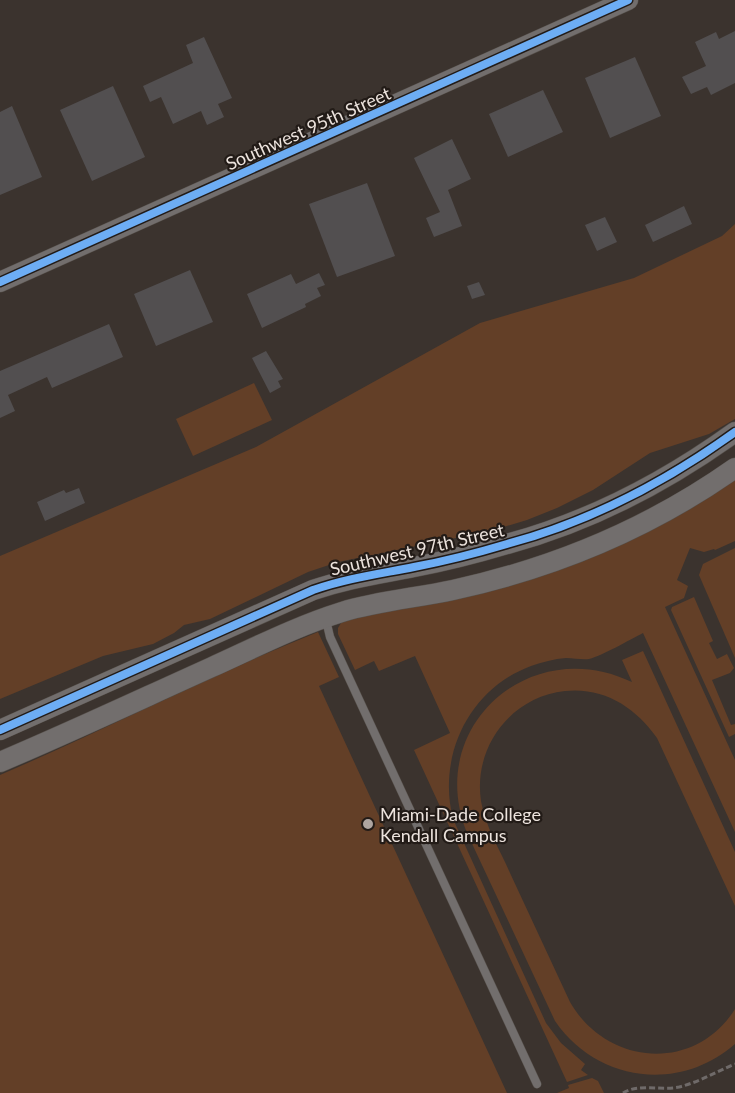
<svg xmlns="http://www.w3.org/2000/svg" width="735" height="1093" viewBox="0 0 735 1093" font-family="Lato,sans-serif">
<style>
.green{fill:#633f27}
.building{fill:#524f50}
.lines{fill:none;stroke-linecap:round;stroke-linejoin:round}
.service-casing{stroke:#56504b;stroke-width:9}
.tertiary-casing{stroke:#56504b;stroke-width:21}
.path{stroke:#6f6a69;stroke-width:3;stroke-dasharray:6 3;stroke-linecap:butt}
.service{stroke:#726e6d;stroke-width:8}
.tertiary{stroke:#726e6d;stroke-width:20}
.cycleway-casing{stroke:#221b17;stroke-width:11}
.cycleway{stroke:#6dadf4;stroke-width:8}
.poi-dot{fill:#aea5a0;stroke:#221b17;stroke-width:2}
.labels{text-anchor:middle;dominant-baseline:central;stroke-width:4.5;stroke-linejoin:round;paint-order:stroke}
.street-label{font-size:18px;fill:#ece3dd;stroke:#221b17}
.poi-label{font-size:18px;fill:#ece3dd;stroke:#221b17;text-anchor:start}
</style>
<rect width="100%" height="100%" fill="#3b332e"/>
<g class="green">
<polygon points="735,224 735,419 709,434 650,453 593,490 557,508 527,520 490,531 338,562 308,572 210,619 184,625 174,633 153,644 103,656 0,699 0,556 256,447 480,323 634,278 722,236"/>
<polygon points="254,383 272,420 193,456 176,419"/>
<path d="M735 479V541L715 550 714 549 704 552 690 548 677 580 688 586 684 598 665 607 735 760V832L643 633C629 640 604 655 589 659 582 660 574 658 566 658 554 659 542 662 531 666 469 689 437 756 453 819L546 1023 561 1043 585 1064 581 1070 588 1075 567 1082 414 750 450 733 415 656 379 671 374 661 355 670 338 634V628L341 623 346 620 357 616 441 600Z"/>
<polygon points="735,548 735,658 699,575 703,564"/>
<polygon points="694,597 713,641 709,643 717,659 727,654 734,668 730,673 712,680 731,725 735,724 735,734 729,737 671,610 672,607"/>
<path d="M318 632 339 677 319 686 507 1093H0V775C107 729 210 675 318 632Z"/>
<path d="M643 651 735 852V906L657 738C635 707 604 687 565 691 510 697 473 748 481 801 485 826 500 850 510 873 530 916 550 959 570 1002 606 1065 694 1074 735 1009V1044C679 1093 597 1082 555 1021L467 833C424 727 530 633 632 682L622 660Z"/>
<polygon points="592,1078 598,1081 604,1093 557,1093 569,1088 568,1085"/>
</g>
<g class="building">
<polygon points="735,31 735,83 711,95 707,87 691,94 682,77 706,66 695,42 716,32 719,39"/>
<polygon points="204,37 232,98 218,104 224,117 207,125 201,111 173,124 161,97 150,102 143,86 193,63 186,45"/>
<polygon points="635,57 661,116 610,138 585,78"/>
<polygon points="113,86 145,157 92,181 60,110"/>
<polygon points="543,90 563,132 508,157 489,114"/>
<polygon points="12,106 42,177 0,195 0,112"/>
<polygon points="452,139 471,179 448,190 462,226 434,237 426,218 440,212 414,158"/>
<polygon points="367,183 395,256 337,277 309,204"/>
<polygon points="684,206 692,224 653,242 645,225"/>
<polygon points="605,217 617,242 597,251 585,225"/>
<polygon points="190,270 213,322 156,346 134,294"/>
<polygon points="319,273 325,285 317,288 321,296 305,304 306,307 262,328 247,294 291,274 296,284"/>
<polygon points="479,282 485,295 472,299 467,286"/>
<polygon points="109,324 123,357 52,388 47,377 8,395 15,411 0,418 0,371"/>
<polygon points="266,351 283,379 278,381 281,387 270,393 252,358"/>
<polygon points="79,488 85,503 45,521 37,502 64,490 66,493"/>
</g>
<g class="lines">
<defs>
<polyline id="service" points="326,620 330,637 537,1084"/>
<g id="tertiary">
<polyline points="0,282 628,0"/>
<path d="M0 730 313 590C348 578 379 574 414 567 446 561 477 553 507 544 589 522 667 481 735 432"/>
<path d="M0 762C71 732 141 699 212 667 254 648 297 626 342 612 378 601 416 598 453 590 554 568 650 528 735 468"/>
</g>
</defs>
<use href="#service" class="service-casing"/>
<use href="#tertiary" class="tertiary-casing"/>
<path class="path" d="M623 1093C639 1083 661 1091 679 1087 699 1082 716 1072 735 1064"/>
<use href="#service" class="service"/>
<use href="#tertiary" class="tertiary"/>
<defs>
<g id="cycleway">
<polyline points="0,282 628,0"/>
<path d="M0 730 313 590C348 578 379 574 414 567 446 561 477 553 507 544 589 522 667 481 735 432"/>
</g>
</defs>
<use href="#cycleway" class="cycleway-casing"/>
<use href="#cycleway" class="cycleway"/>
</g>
<circle class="poi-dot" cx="368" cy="824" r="6"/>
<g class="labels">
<g class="street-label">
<text transform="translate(308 128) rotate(-24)">Southwest 95th Street</text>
<text transform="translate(417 549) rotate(-13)">Southwest 97th Street</text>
</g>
<g class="poi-label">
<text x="380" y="814">Miami-Dade College<tspan x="380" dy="21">Kendall Campus</tspan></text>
</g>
</g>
</svg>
